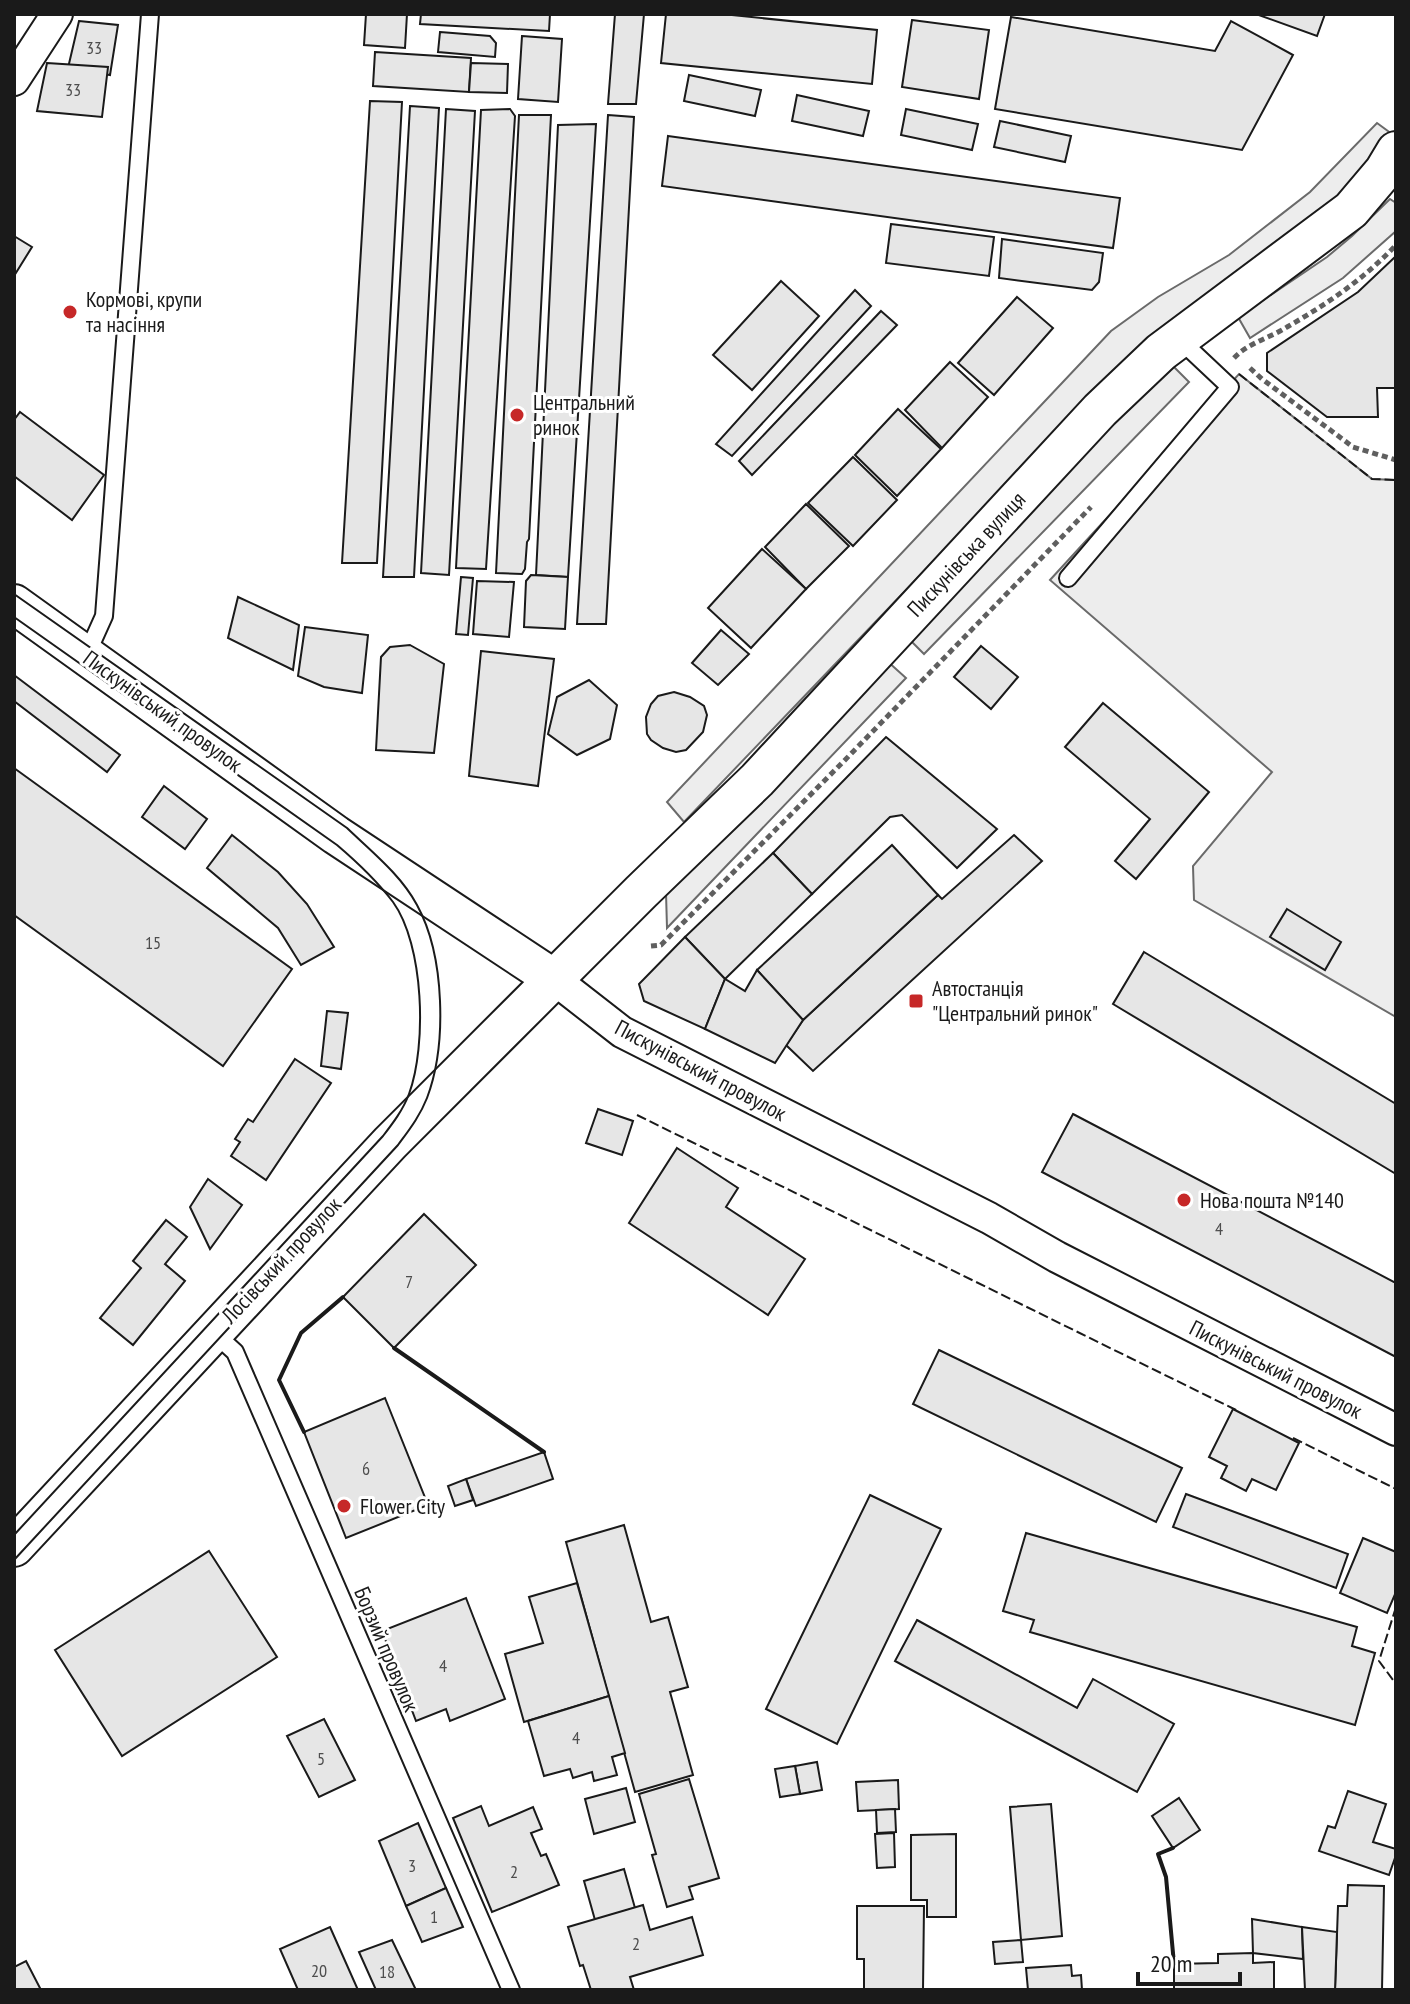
<svg xmlns="http://www.w3.org/2000/svg" width="1410" height="2004" viewBox="0 0 1410 2004" font-family="'PT Sans Narrow',sans-serif">
<style>
.built{fill:#ededed;stroke:#6a6a6a;stroke-width:2}
.building{fill:#e6e6e6;stroke:#1a1a1a;stroke-width:2}
.lines{fill:none;stroke-linecap:round;stroke-linejoin:round}
.service-casing{stroke:#1a1a1a;stroke-width:20}
.minor-casing{stroke:#1a1a1a;stroke-width:34}
.tertiary-casing{stroke:#1a1a1a;stroke-width:42}
.path{stroke:#5f5f5f;stroke-width:5;stroke-dasharray:6 4;stroke-linecap:butt}
.service{stroke:#fff;stroke-width:16}
.minor{stroke:#fff;stroke-width:30}
.tertiary{stroke:#fff;stroke-width:38}
.tram{stroke:#1a1a1a;stroke-width:2}
.fence{stroke:#1a1a1a;stroke-width:2;stroke-dasharray:10 4;stroke-linecap:butt}
.wall{stroke:#1a1a1a;stroke-width:4}
.poi-dot{fill:#c62828;stroke:#fff;stroke-width:3}
.labels{text-anchor:middle;dominant-baseline:central;stroke-width:6;stroke-linejoin:round;paint-order:stroke}
.number-label{font-size:18px;fill:#4d4d4d}
.poi-label{font-size:22px;fill:#1a1a1a;stroke:#fff;text-anchor:start}
.street-label{font-size:22px;fill:#1a1a1a;stroke:#fff}
</style>
<rect width="100%" height="100%" fill="#fff"/>
<g class="built">
<polygon points="1377,123 1396,137 1396,143 1277,256 1146,339 684,822 667,802 1111,331 1158,297 1229,255 1310,192"/>
<polygon points="1390,199 1396,203 1396,231 1343,278 1250,338 1238,317 1327,257 1352,236"/>
<polygon points="1168,361 1189,382 924,654 903,633"/>
<polygon points="1239,374 1372,479 1396,480 1396,1017 1194,900 1193,866 1272,772 1050,580"/>
<polygon points="886,660 906,678 667,928 666,893"/>
</g>
<g class="building">
<polygon points="366,14 407,14 405,48 364,45"/>
<polygon points="421,14 550,14 549,31 420,24"/>
<polygon points="615,14 644,14 636,104 608,104"/>
<polygon points="666,14 722,14 877,30 872,84 661,63"/>
<polygon points="1256,14 1325,14 1317,36"/>
<polygon points="1011,17 1215,51 1231,21 1293,55 1242,150 995,109"/>
<polygon points="912,20 989,30 979,99 902,87"/>
<polygon points="79,21 118,25 110,75 68,68"/>
<polygon points="440,32 490,36 496,43 495,57 438,52"/>
<polygon points="522,36 562,39 558,102 518,99"/>
<polygon points="375,52 471,58 469,92 373,86"/>
<polygon points="47,63 108,67 102,117 37,111"/>
<polygon points="471,63 508,64 507,93 469,92"/>
<polygon points="689,75 761,90 755,116 684,101"/>
<polygon points="797,95 869,111 863,136 792,121"/>
<polygon points="370,101 402,102 377,563 342,563"/>
<polygon points="410,106 439,108 414,577 383,577"/>
<polygon points="446,109 475,111 449,575 421,573"/>
<polygon points="510,109 515,116 486,569 456,568 481,110"/>
<polygon points="906,109 978,124 972,150 901,135"/>
<polygon points="519,115 551,115 529,539 527,542 525,569 522,574 496,573"/>
<polygon points="608,115 634,117 606,624 577,624"/>
<polygon points="1000,121 1071,136 1065,162 994,147"/>
<polygon points="596,124 568,577 536,575 558,125"/>
<polygon points="668,136 1120,198 1113,248 662,186"/>
<polygon points="891,224 994,237 989,276 886,263"/>
<polygon points="14,236 32,247 14,276"/>
<polygon points="1002,239 1103,253 1099,282 1092,290 999,278"/>
<polygon points="1396,256 1396,388 1377,388 1378,417 1327,417 1267,371 1267,353 1358,292"/>
<polygon points="781,281 819,316 752,390 713,355"/>
<polygon points="855,290 871,306 732,456 716,444"/>
<polygon points="1017,297 1053,328 994,395 958,363"/>
<polygon points="881,311 897,325 752,475 739,461"/>
<polygon points="950,362 988,397 942,448 905,410"/>
<polygon points="898,409 941,449 897,496 855,455"/>
<polygon points="20,412 104,475 72,520 14,476 14,420"/>
<polygon points="853,457 897,500 853,546 808,503"/>
<polygon points="806,504 849,546 806,589 765,547"/>
<polygon points="762,549 806,589 751,648 708,608"/>
<polygon points="531,575 568,577 565,629 524,627 526,581"/>
<polygon points="461,577 473,578 468,635 456,634"/>
<polygon points="477,581 514,582 509,637 473,634"/>
<polygon points="238,597 299,625 293,670 228,638"/>
<polygon points="305,627 368,635 362,693 324,687 298,676"/>
<polygon points="721,630 749,654 718,685 692,663"/>
<polygon points="410,645 444,664 434,753 376,750 381,657 390,647"/>
<polygon points="981,646 1018,677 991,709 954,677"/>
<polygon points="481,651 554,659 538,786 469,776"/>
<polygon points="14,675 120,755 107,772 14,701"/>
<polygon points="589,680 617,705 610,739 577,755 548,734 557,697"/>
<polygon points="674,692 690,697 704,706 707,715 703,732 686,750 676,752 663,748 651,740 647,734 646,717 651,704 658,696"/>
<polygon points="1103,703 1209,792 1136,879 1115,861 1150,819 1065,747"/>
<polygon points="886,737 997,829 957,868 902,815 890,817 812,894 773,853"/>
<polygon points="14,768 292,969 223,1066 14,915"/>
<polygon points="164,786 207,819 185,849 142,817"/>
<polygon points="232,835 278,872 307,904 334,947 301,965 278,928 207,868"/>
<polygon points="1014,835 1042,861 813,1071 786,1045 803,1020 938,895 942,899"/>
<polygon points="892,845 938,895 803,1020 757,970"/>
<polygon points="773,853 812,894 725,979 685,937"/>
<polygon points="1287,909 1341,942 1325,970 1270,937"/>
<polygon points="685,937 725,979 705,1029 644,1001 639,984"/>
<polygon points="1144,952 1396,1104 1396,1174 1113,1004"/>
<polygon points="757,970 803,1020 775,1063 705,1029 725,979 745,991"/>
<polygon points="327,1011 348,1013 341,1069 321,1066"/>
<polygon points="295,1059 331,1083 266,1180 231,1156 240,1142 235,1139 248,1119 253,1122"/>
<polygon points="598,1109 633,1121 622,1155 586,1143"/>
<polygon points="1073,1114 1396,1283 1396,1357 1042,1172"/>
<polygon points="677,1148 738,1188 726,1207 805,1259 768,1315 629,1223"/>
<polygon points="208,1179 242,1205 210,1249 190,1207"/>
<polygon points="424,1214 476,1265 394,1348 343,1297"/>
<polygon points="166,1220 187,1237 165,1264 185,1281 133,1345 100,1318 141,1268 133,1261"/>
<polygon points="939,1350 1182,1468 1156,1522 913,1404"/>
<polygon points="385,1398 428,1505 346,1538 304,1432"/>
<polygon points="1233,1409 1299,1443 1276,1490 1252,1479 1246,1491 1221,1478 1227,1466 1209,1457"/>
<polygon points="544,1452 553,1479 476,1506 466,1479"/>
<polygon points="466,1479 473,1500 455,1506 448,1486"/>
<polygon points="1186,1494 1348,1554 1336,1588 1173,1527"/>
<polygon points="870,1495 941,1529 837,1744 766,1709"/>
<polygon points="624,1525 651,1622 668,1617 688,1687 670,1692 693,1775 635,1792 566,1542"/>
<polygon points="1026,1533 1357,1627 1352,1646 1375,1653 1355,1725 1030,1632 1034,1620 1003,1611"/>
<polygon points="1363,1538 1396,1552 1396,1592 1387,1613 1340,1593"/>
<polygon points="209,1551 277,1657 122,1756 55,1650"/>
<polygon points="577,1583 609,1696 524,1722 505,1654 543,1643 529,1597"/>
<polygon points="466,1598 505,1699 450,1721 446,1709 416,1721 382,1631"/>
<polygon points="917,1620 1077,1708 1093,1679 1174,1724 1137,1792 895,1661"/>
<polygon points="609,1696 625,1753 612,1757 617,1775 594,1781 592,1772 573,1778 570,1769 544,1776 528,1721"/>
<polygon points="324,1719 355,1780 319,1797 287,1736"/>
<polygon points="817,1762 822,1790 800,1794 795,1766"/>
<polygon points="795,1766 800,1794 780,1797 775,1769"/>
<polygon points="689,1779 719,1878 689,1887 693,1899 667,1907 652,1855 656,1854 639,1794"/>
<polygon points="898,1780 899,1809 858,1811 856,1782"/>
<polygon points="626,1788 635,1822 594,1834 585,1799"/>
<polygon points="1348,1791 1386,1804 1373,1842 1396,1849 1396,1855 1389,1875 1319,1851 1328,1826 1335,1828"/>
<polygon points="1179,1798 1200,1830 1173,1848 1152,1816"/>
<polygon points="1051,1804 1062,1936 1021,1940 1010,1807"/>
<polygon points="481,1806 489,1826 533,1807 542,1829 531,1833 541,1856 546,1854 559,1885 492,1912 453,1818"/>
<polygon points="895,1809 896,1832 877,1833 876,1810"/>
<polygon points="418,1823 446,1888 406,1906 379,1841"/>
<polygon points="894,1833 895,1867 877,1868 875,1834"/>
<polygon points="956,1834 956,1917 927,1917 927,1900 911,1900 911,1835"/>
<polygon points="624,1869 635,1908 595,1920 584,1881"/>
<polygon points="1348,1885 1384,1886 1382,1990 1335,1990 1338,1906 1347,1906"/>
<polygon points="446,1888 463,1927 422,1942 406,1906"/>
<polygon points="643,1905 650,1930 692,1917 703,1955 630,1977 634,1990 591,1990 583,1965 580,1966 568,1927"/>
<polygon points="857,1906 924,1906 923,1990 864,1990 864,1959 857,1959"/>
<polygon points="1252,1919 1302,1927 1303,1959 1253,1953"/>
<polygon points="330,1927 358,1990 298,1990 280,1949"/>
<polygon points="1302,1927 1337,1932 1335,1990 1305,1990"/>
<polygon points="392,1940 416,1990 376,1990 359,1952"/>
<polygon points="1021,1940 1023,1962 995,1964 993,1942"/>
<polygon points="1253,1953 1253,1963 1274,1962 1274,1990 1174,1990 1174,1964 1218,1963 1218,1954"/>
<polygon points="26,1961 41,1990 14,1990 14,1967"/>
<polygon points="1071,1965 1072,1976 1081,1975 1082,1990 1028,1990 1026,1968"/>
</g>
<g class="lines">
<defs>
<g id="service">
<polyline points="1068,578 1230,387 1179,339"/>
<polyline points="86,656 104,616 150,14"/>
<polyline points="213,1332 235,1352 511,1990"/>
</g>
<g id="minor">
<polyline points="14,80 57,14"/>
<polyline points="554,979 622,1032 989,1218 1057,1257 1396,1430"/>
</g>
<g id="tertiary">
<polyline points="14,604 336,835 554,979"/>
<polyline points="14,1547 390,1143 641,892 757,780 1100,410 1161,352 1351,210 1384,171 1396,151"/>
</g>
</defs>
<use href="#service" class="service-casing"/>
<use href="#minor" class="minor-casing"/>
<use href="#tertiary" class="tertiary-casing"/>
<g class="path">
<path d="M1234 358C1248 343 1270 338 1287 327 1327 304 1364 279 1396 245"/>
<polyline points="1250,368 1262,379 1353,447 1396,460"/>
<polyline points="651,946 661,945 843,762 1091,507"/>
</g>
<use href="#service" class="service"/>
<use href="#minor" class="minor"/>
<use href="#tertiary" class="tertiary"/>
<g class="tram">
<path d="M14 594 347 828C372 852 401 875 417 905 445 956 447 1045 427 1098 420 1116 409 1130 398 1145L14 1560"/>
<path d="M14 617 337 845C357 862 377 881 393 902 424 945 427 1045 409 1094 403 1110 393 1123 383 1136L14 1535"/>
</g>
<g class="fence">
<polyline points="1239,374 1372,479 1396,480"/>
<polyline points="637,1115 1236,1410"/>
<polyline points="1293,1438 1396,1489"/>
<polyline points="1396,1607 1379,1661 1396,1684"/>
</g>
<g class="wall">
<polyline points="394,1348 544,1452"/>
<polyline points="304,1432 279,1380 301,1333 343,1297"/>
<polyline points="1173,1848 1158,1854 1166,1877 1174,1964"/>
</g>
</g>
<g class="poi-dot">
<circle cx="70" cy="312" r="8"/>
<circle cx="517" cy="415" r="8"/>
<rect x="908" y="993" width="16" height="16" rx="4"/>
<circle cx="1184" cy="1200" r="8"/>
<circle cx="344" cy="1506" r="8"/>
</g>
<g class="labels">
<g class="number-label">
<text x="94" y="47">33</text>
<text x="73" y="89">33</text>
<text x="153" y="942">15</text>
<text x="1219" y="1228">4</text>
<text x="409" y="1281">7</text>
<text x="366" y="1468">6</text>
<text x="443" y="1665">4</text>
<text x="576" y="1737">4</text>
<text x="321" y="1758">5</text>
<text x="412" y="1865">3</text>
<text x="514" y="1871">2</text>
<text x="434" y="1916">1</text>
<text x="636" y="1943">2</text>
<text x="319" y="1970">20</text>
<text x="387" y="1971">18</text>
</g>
<g class="poi-label">
<text x="86" y="299">Кормові, крупи<tspan x="86" dy="25">та насіння</tspan></text>
<text x="533" y="402">Центральний<tspan x="533" dy="25">ринок</tspan></text>
<text x="932" y="988">Автостанція<tspan x="932" dy="25">"Центральний ринок"</tspan></text>
<text x="1200" y="1200">Нова пошта №140</text>
<text x="360" y="1506">Flower City</text>
</g>
<g class="street-label">
<text transform="translate(966 554) rotate(-47)">Пискунівська вулиця</text>
<text transform="translate(163 711) rotate(36)">Пискунівський провулок</text>
<text transform="translate(701 1070) rotate(28)">Пискунівський провулок</text>
<text transform="translate(281 1260) rotate(-47)">Лосівський провулок</text>
<text transform="translate(1276 1369) rotate(27)">Пискунівський провулок</text>
<text transform="translate(387 1649) rotate(67)">Борзий провулок</text>
</g>
</g>
<rect width="1410" height="2004" fill="none" stroke="#1a1a1a" stroke-width="32"/>
<path d="M1138 1972v12h102v-12" fill="none" stroke="#1a1a1a" stroke-width="4"/>
<text x="1150" y="1972" font-size="24" fill="#1a1a1a" stroke="#ffffff" stroke-width="6" paint-order="stroke">20 m</text>
</svg>
